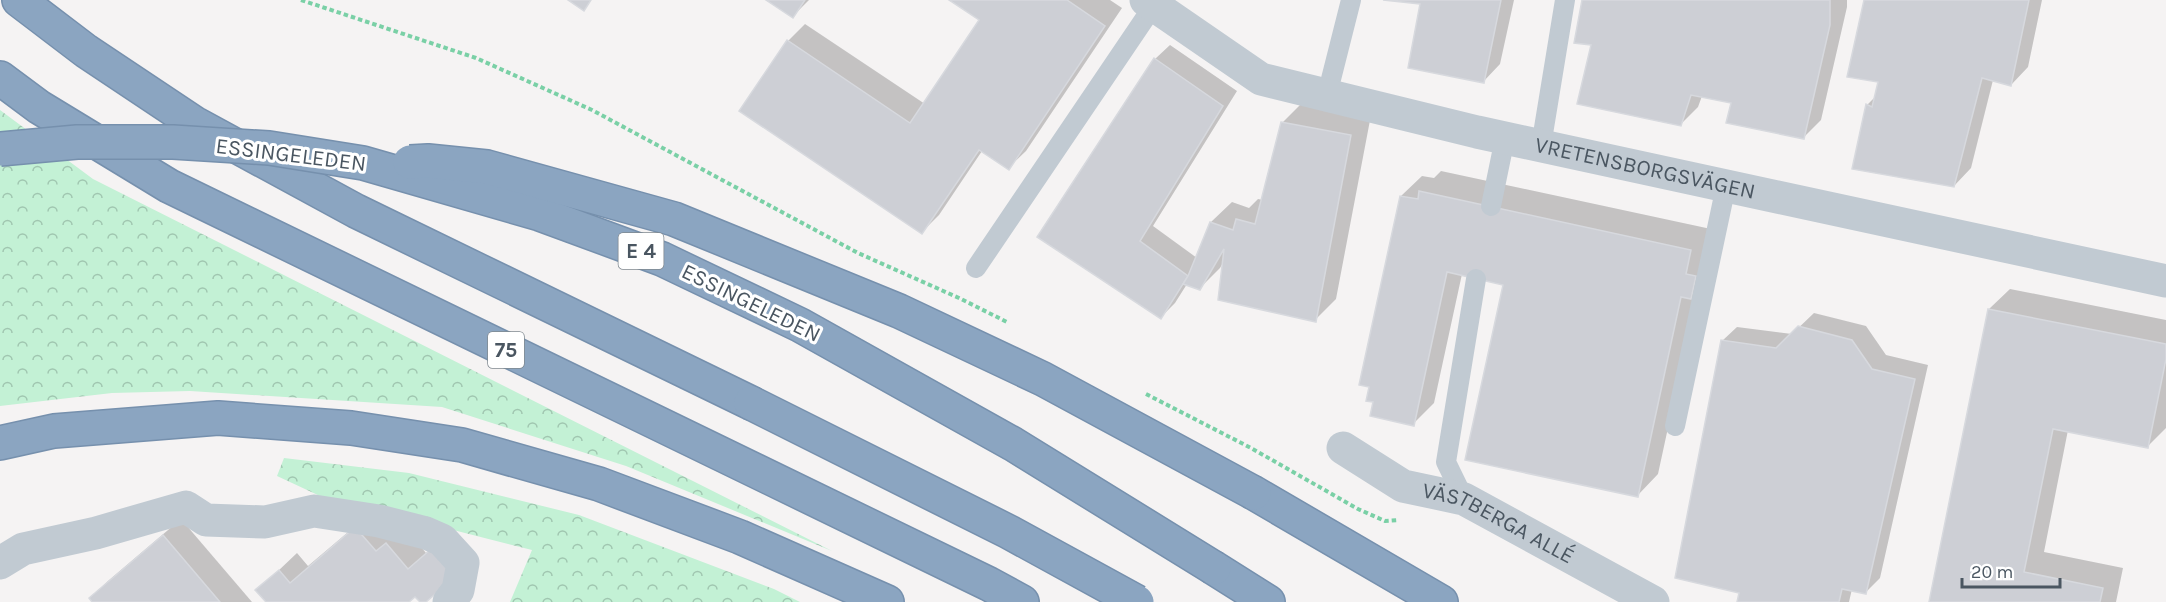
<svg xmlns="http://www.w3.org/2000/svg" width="2166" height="602" viewBox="0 0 2166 602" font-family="Karla,sans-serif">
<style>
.forest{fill:url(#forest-crowns)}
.shadow{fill:#0003}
.building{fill:#cdcfd5;stroke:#d7d9de;stroke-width:1.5}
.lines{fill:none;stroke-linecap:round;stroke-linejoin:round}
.motorway-casing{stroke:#7690ad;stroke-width:36}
.path{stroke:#7ad0a6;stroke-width:4;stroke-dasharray:4.5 3;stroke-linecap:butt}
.service{stroke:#c1cad2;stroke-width:20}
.minor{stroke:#c1cad2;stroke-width:33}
.motorway{stroke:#8ba5c1;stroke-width:33}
.motorway-bridge-casing{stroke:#7690ad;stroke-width:36;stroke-linecap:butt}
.motorway-bridge{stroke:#8ba5c1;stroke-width:33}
.labels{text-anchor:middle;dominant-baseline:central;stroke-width:6;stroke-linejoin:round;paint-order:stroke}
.shield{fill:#fff;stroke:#808990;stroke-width:1.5}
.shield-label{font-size:21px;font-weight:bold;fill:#4a5661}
.street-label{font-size:22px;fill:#4a5661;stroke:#fff}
</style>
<defs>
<pattern id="forest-crowns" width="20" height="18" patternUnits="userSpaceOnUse" patternTransform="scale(1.5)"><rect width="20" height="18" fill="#c3f1d5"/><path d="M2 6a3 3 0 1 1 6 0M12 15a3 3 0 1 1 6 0" fill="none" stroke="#a0c6b0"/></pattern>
</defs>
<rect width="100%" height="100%" fill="#f5f3f3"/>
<g class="forest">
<polygon points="0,110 93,179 832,551 626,466 442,407 190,391 112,393 0,406"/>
<polygon points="284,458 409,473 579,515 774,589 800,602 510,602 532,550 320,496 277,476"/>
</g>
<g class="shadow">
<polygon points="769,0 809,0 793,16"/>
<polygon points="951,0 1110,0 1122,8 1026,151 1008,168 982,151 939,215 922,232 788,41 805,24 925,104 981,20"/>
<polygon points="1391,0 1514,0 1500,64 1483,82 1422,2"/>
<polygon points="1583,0 1847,0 1847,7 1821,120 1803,138 1733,102 1702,96 1698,107 1680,125 1593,44"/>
<polygon points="1865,0 2042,0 2028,67 2011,85 1993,80 1971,168 1954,186 1867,105 1876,96 1880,81"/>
<polygon points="1170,45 1237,91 1153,226 1197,258 1211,222 1232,202 1249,208 1258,199 1263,200 1282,123 1303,102 1371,115 1336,299 1315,320 1224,261 1220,268 1199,289 1187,284 1175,303 1161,317 1039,237 1155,59"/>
<polygon points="1441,171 1711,229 1658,474 1638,495 1505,284 1462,274 1434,403 1413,424 1401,196 1422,176 1434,178"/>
<polygon points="2010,289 2166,320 2166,428 2148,446 2068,430 2044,552 2123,568 2116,602 1931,602 1989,309"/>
<polygon points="1814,313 1866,326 1886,355 1928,365 1880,578 1866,592 1852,589 1849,602 1739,602 1741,592 1722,341 1737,327 1792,334"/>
<polygon points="373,511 404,526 426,553 449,533 424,602 415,594 406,602 268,602 258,590 297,553 308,566"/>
<polygon points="181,519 252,602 94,602 91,598 108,581"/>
</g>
<g class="building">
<polygon points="568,0 591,0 584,11"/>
<polygon points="766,0 805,0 793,18"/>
<polygon points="949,0 1067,0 1105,26 1009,170 979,150 922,234 739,111 787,40 910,123 979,20"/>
<polygon points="1383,0 1501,0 1484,83 1408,68 1420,4"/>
<polygon points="1582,0 1830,0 1830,25 1804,139 1726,123 1731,103 1691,95 1681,126 1577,104 1591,45 1574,43"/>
<polygon points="1864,0 2029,0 2011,86 1982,78 1954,187 1852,169 1866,104 1872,107 1878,82 1847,77"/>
<polygon points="1154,58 1223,106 1140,241 1188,276 1161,319 1037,237"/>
<polygon points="1281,122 1351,135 1316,322 1218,300 1224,249 1200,290 1183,284 1188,276 1210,222 1233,230 1236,219 1255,224"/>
<polygon points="1419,191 1691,250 1686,274 1696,276 1691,299 1681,297 1638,497 1465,460 1503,285 1447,272 1414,426 1370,416 1373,402 1366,401 1369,387 1359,385 1400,196 1418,199"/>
<polygon points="1988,309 2166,344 2166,359 2148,448 2053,429 2024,572 2103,588 2100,602 1929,602"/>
<polygon points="1798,326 1852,340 1872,369 1915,379 1866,594 1842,589 1839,602 1737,602 1739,593 1675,578 1721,340 1776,348"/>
<polygon points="355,527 376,551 386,543 408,569 431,549 455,577 426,602 420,602 415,597 409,602 266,602 255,590 279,570 290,583"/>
<polygon points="163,535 220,602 92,602 89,598"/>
</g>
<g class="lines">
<defs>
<g id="motorway">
<polyline points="19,0 86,51 194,123 356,211 751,403"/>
<polyline points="0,78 39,107 169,186 989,584 1022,602"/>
<polyline points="0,443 54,431 218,418 351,428 462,445 599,484 740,537 887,602"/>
<polyline points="1254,493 1441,602"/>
<polyline points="1214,568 1268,602"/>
</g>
</defs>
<use href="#motorway" class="motorway-casing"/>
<g class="path">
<polyline points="301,0 476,58 592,110 858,253 959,298 1009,323"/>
<polyline points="1146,394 1251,448 1358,509 1385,521 1398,520"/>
</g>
<g class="service">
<polyline points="1327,95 1351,0"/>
<polyline points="1541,146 1565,0"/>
<polyline points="1491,206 1505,138"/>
<polyline points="976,268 1154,5"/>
<polyline points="1675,426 1726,186"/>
<polyline points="1464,499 1446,462 1476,279"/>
</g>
<g class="minor">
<path id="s1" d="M1146 0 1261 79 1477 132 2166 281"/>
<path id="s2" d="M1343 448 1403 486 1464 499 1653 602"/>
<polyline points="0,563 23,549 96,533 186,507 206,520 265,522 314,511 379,521 426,533 442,540 463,563 458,590 449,602"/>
</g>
<use href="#motorway" class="motorway"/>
<defs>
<g id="motorway-bridge">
<polyline points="0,149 77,142 173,142 269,148 363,163 540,214 662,259 800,325 1013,444 1214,568"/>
<polyline points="410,162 428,161 487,167 674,219 899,311 1043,379 1254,493"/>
<polyline points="751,403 1009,532 1137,602"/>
</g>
</defs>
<use href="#motorway-bridge" class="motorway-bridge-casing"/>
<use href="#motorway-bridge" class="motorway-bridge"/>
</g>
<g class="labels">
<g class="shield">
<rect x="618.5" y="233" width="45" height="36" rx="4.5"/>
<rect x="488" y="332" width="36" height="36" rx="4.5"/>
</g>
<g class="shield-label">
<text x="641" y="251">E 4</text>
<text x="506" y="350">75</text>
</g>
<g class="street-label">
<text transform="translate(291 155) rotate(7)">ESSINGELEDEN</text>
<text stroke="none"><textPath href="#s1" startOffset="534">VRETENSBORGSVÄGEN</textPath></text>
<text transform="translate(751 303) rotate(26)">ESSINGELEDEN</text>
<text stroke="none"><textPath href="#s2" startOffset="174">VÄSTBERGA ALLÉ</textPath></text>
</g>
</g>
<path d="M1962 578v9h98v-9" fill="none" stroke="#4a5661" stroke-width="3"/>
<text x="1971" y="578" font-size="18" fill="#4a5661" stroke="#ffffff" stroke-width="4.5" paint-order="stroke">20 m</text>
</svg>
